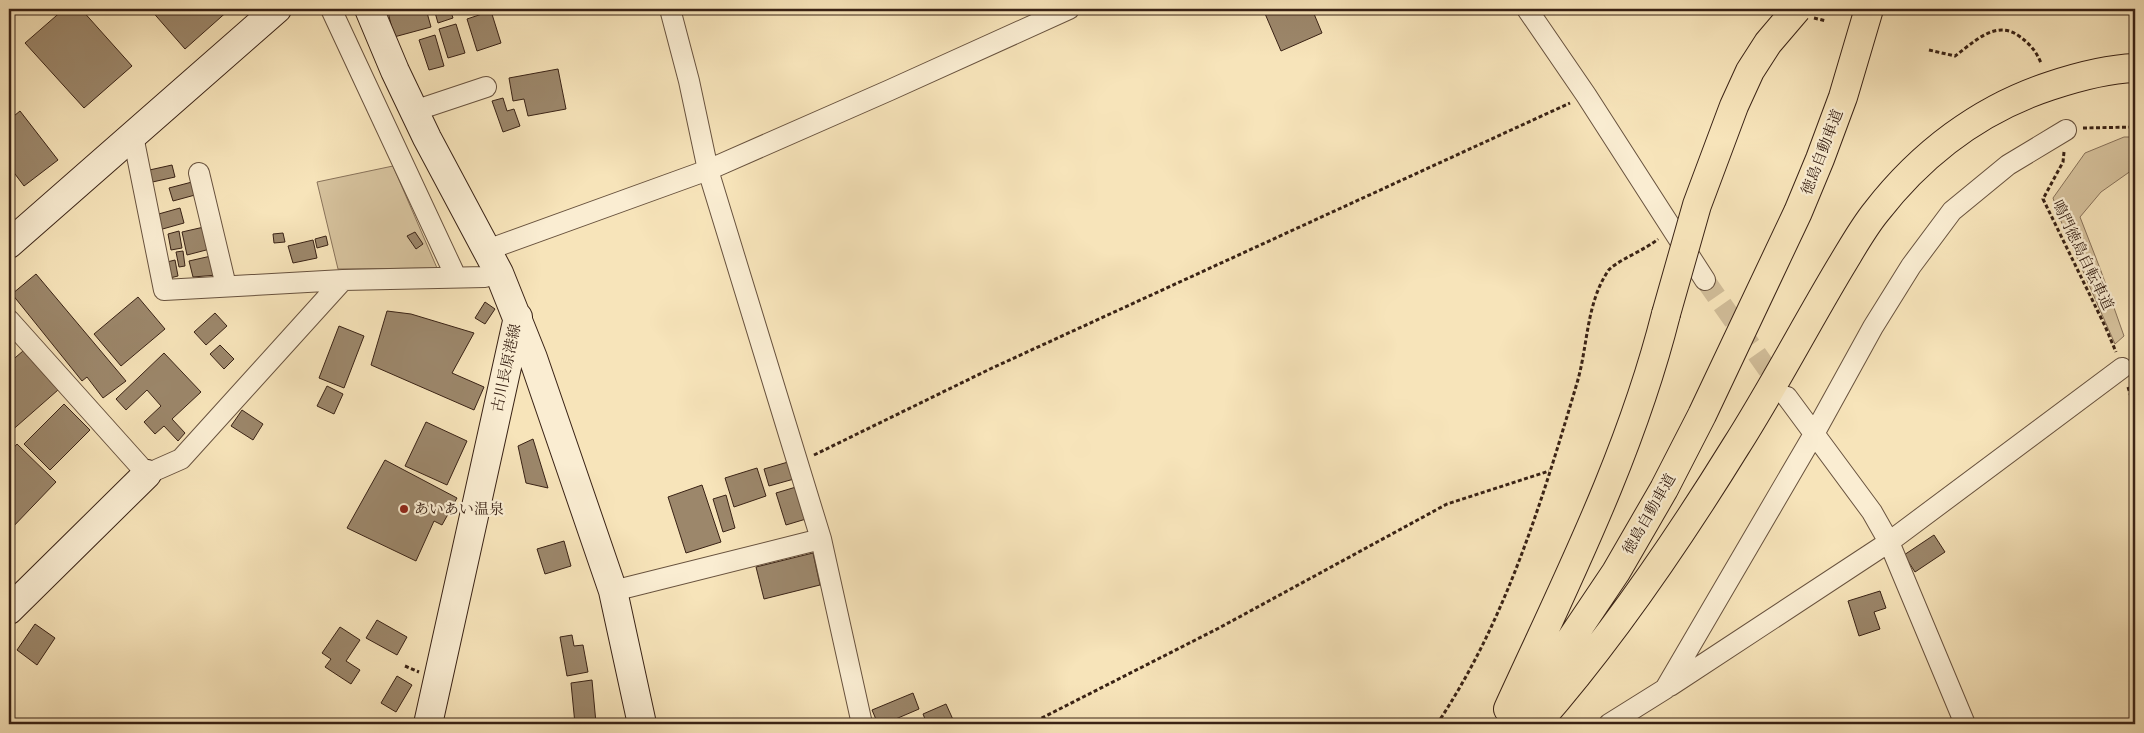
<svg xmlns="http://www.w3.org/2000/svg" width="2144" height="733" font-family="Alegreya,'Noto Serif JP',serif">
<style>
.green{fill:#d7c39e;stroke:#88725a}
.building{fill:#9c876b;stroke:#392215}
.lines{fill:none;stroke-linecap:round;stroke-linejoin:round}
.street-tunnel{stroke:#d1bd99;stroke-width:20;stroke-dasharray:20 10;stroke-linecap:butt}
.street-casing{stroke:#68523e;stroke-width:22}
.secondary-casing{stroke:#392215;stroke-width:30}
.highway-casing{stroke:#392215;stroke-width:30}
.path{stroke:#392215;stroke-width:3;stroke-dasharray:4 2.5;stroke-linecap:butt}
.street{stroke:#faedd2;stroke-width:20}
.secondary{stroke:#faedd2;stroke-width:28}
.highway{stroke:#f7e4ba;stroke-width:28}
.highway-bridge-casing{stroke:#392215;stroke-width:30;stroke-linecap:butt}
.highway-bridge{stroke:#f7e4ba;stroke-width:28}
.poi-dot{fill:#8f2418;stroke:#faedd2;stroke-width:2}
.labels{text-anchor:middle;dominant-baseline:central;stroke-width:4.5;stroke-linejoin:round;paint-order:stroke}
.street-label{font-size:15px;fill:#392215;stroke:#faedd2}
.poi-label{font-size:15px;fill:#392215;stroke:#faedd2;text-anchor:start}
</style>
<rect width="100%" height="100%" fill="#f7e4ba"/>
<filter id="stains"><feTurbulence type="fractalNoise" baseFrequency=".004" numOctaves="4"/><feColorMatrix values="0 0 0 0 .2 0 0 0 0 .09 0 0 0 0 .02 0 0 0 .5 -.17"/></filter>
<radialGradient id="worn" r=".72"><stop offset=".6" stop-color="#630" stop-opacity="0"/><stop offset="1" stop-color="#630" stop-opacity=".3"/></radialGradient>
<path class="green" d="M2124,137H2135V168L2101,192L2080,217L2101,271L2124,336L2115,344L2060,219L2053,198L2085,153Z
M393,166L437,268L338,269L317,182Z"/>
<path class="building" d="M64,9H81L132,66L84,108L25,43Z
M150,9H230L185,49Z
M400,9H426L431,27L394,37L388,12Z
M434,9H450L453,18L438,23Z
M1263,9H1312L1322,33L1281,51Z
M491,11L501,43L477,51L467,19Z
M456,24L465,53L448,58L439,29Z
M435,35L444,66L429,70L419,40Z
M558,69L566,109L528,116L524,99L513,101L509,78Z
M503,98L507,111L514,109L520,126L503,132L492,101Z
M20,111L58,160L24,186L9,166V120Z
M172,165L175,177L148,183L145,171Z
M192,182L195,195L173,201L169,188Z
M180,208L184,223L159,230L155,215Z
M204,227L210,249L187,255L182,232Z
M179,231L182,248L171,250L168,234Z
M415,232L423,244L416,249L407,236Z
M283,233L285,242L274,243L273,234Z
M326,236L328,245L317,248L315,239Z
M313,240L317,258L293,263L288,246Z
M183,251L185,266L179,267L176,252Z
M211,256L217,275L193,277L189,261Z
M175,260L178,276L170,278L167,262Z
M36,274L126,381L103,398L87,377L82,381L12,294Z
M138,297L165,329L121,366L94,334Z
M485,302L495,309L485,324L475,318Z
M387,311L411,314L474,333L452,373L484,387L474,410L371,365Z
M215,313L227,326L206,345L194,332Z
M339,326L364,336L344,388L319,378Z
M220,345L234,359L224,369L210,354Z
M23,351L58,390L9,433V363Z
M164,353L201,392L172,419L185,433L178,441L164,426L155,434L144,422L161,406L147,390L126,410L116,399Z
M327,386L343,394L334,414L317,406Z
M64,404L90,430L50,470L24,444Z
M242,410L263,424L253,440L231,426Z
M426,422L467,441L447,485L405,466Z
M533,439L548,488L526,483L518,446Z
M17,444L56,482L9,531V453Z
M385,460L457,498L442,525L434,521L416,561L347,528Z
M788,462L794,479L769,486L764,469Z
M757,468L766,496L734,507L725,478Z
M702,485L721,542L686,553L668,497Z
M796,487L806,519L786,525L776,493Z
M726,495L735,528L723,532L713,499Z
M1934,535L1945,552L1915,572L1904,555Z
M564,541L571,566L545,574L537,549Z
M813,553L820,585L764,599L756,567Z
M1880,591L1886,608L1874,612L1880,629L1859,636L1848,601Z
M377,620L407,637L397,655L366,638Z
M35,624L55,638L37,665L17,650Z
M340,627L360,640L346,661L360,670L351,684L325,667L331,659L322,653Z
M572,635L574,646L583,645L588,672L567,676L560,637Z
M397,676L412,685L396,712L381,703Z
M592,680L596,723L575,724L571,683Z
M913,693L919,709L884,724H878L872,710Z
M946,704L955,724H927L923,714Z"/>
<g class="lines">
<path class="street-tunnel" d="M1705,280L1782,390"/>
<g class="street-casing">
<path id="street" d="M331,9L456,277
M670,9L689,81L708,170L821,539L862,724
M1527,9L1586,95L1705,280
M414,111L486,87
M133,136L164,290L343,280
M199,173L226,286
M487,250L708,170L890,90L1069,9
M9,320L147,474L181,459L343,280L485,277L499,273
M1787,397L1872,512L1889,542L1965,724
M613,591L821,539
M1670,686L1889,542L2122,368
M1609,724L1665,689L1814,434L1873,327L1911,266L1952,211L2008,165L2066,130"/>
</g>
<g class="secondary-casing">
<path id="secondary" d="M369,9L395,71L427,138L499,273L533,358L613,591L642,724
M9,244L277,9
M9,610L147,474
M428,724L518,317"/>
</g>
<g class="highway-casing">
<path id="highway" d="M1508,709C1567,580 1631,453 1666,314
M1514,724L1616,572L1664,489L1702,415L1798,212L1820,159L1843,97L1869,9
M1536,724C1611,639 1676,543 1736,446C1773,388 1805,326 1841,266C1852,248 1863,228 1876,212C1921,154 1980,109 2050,86C2077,77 2106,69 2135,68"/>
</g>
<path class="path" d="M1814,18L1826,21
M1929,50L1955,56C1974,42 1996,19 2019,36C2030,44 2036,51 2041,63
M2083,128L2135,127
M2064,152L2063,162L2043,199L2105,326L2116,352
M2128,387L2135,410
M814,455L990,369L1570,103
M405,666L419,672
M1030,724L1219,628L1447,504L1549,471
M1437,724C1506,621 1542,501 1577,383C1588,346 1586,304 1608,271C1614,262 1647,249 1658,239"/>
<use href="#street" class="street"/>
<use href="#secondary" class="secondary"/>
<use href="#highway" class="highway"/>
<g class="highway-bridge-casing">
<path id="highway-bridge" d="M1666,314L1697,205L1734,106L1750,71L1768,43L1797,9"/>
</g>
<use href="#highway-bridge" class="highway-bridge"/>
</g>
<circle class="poi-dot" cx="404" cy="509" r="5"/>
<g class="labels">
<g class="street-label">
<text transform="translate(1822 152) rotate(-69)">徳島自動車道</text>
<text transform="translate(2083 255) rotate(64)">鳴門徳島自転車道</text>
<text transform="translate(506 368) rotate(-78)">古川長原港線</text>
<text transform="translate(1649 514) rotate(-60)">徳島自動車道</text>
</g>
<g class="poi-label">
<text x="414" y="509">あいあい温泉</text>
</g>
</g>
<rect width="2144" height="733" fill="none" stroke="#f7e4ba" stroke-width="30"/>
<rect x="10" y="10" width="2124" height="713" fill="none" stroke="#392215" stroke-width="2.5"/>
<rect x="15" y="15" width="2114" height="703" fill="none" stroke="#392215"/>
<rect width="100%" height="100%" filter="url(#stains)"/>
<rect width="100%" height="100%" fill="url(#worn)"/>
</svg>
